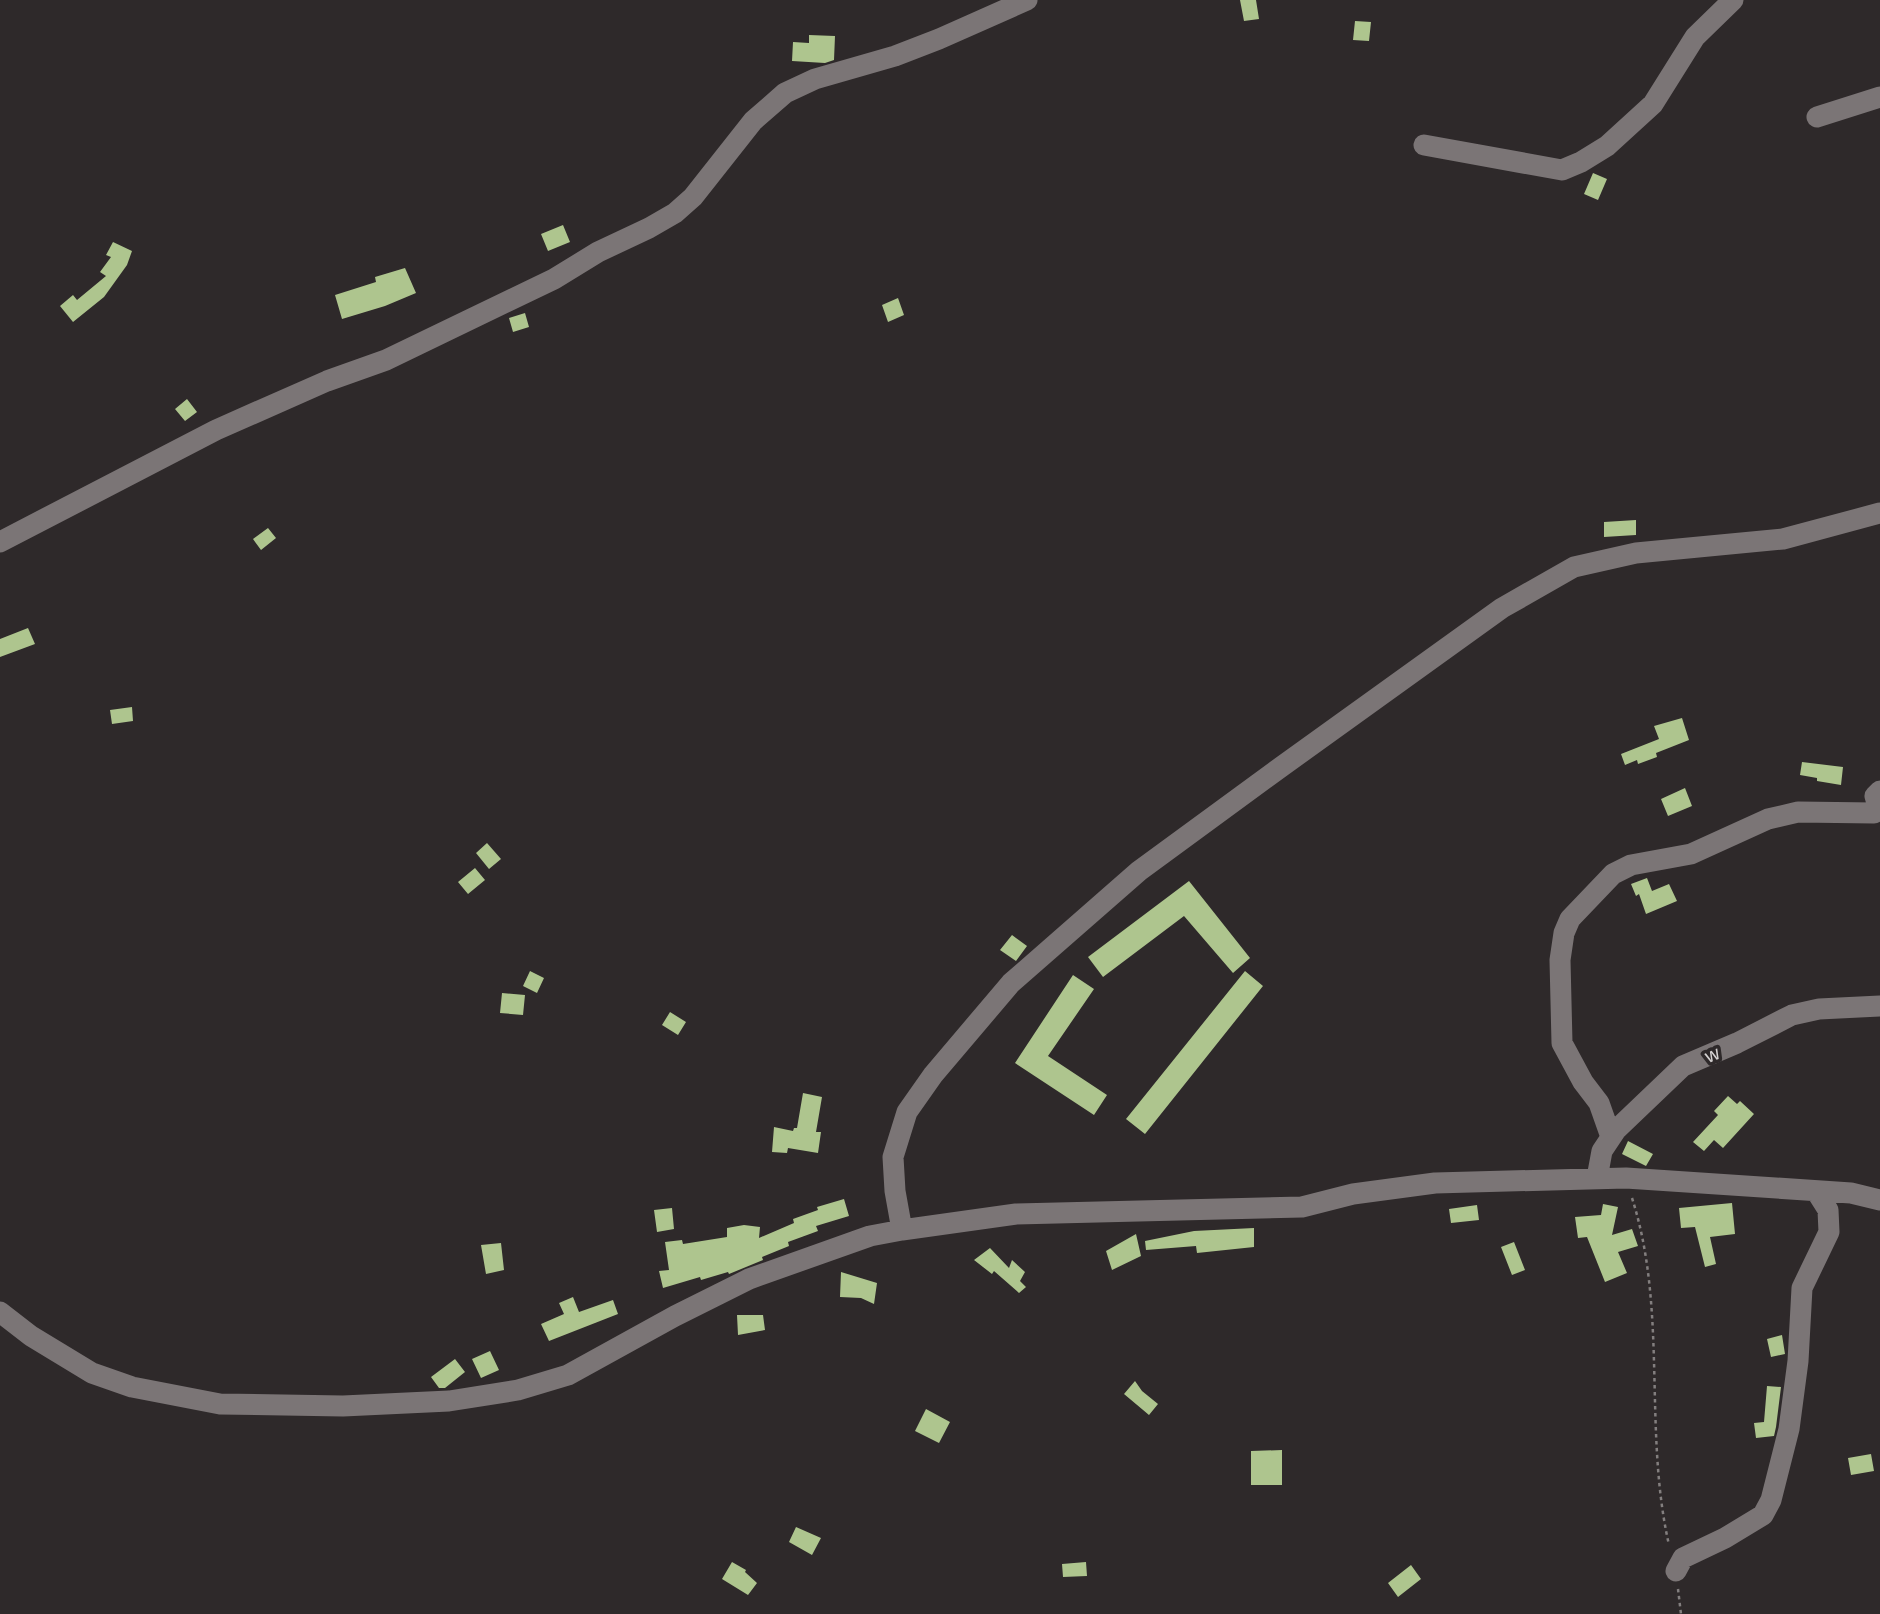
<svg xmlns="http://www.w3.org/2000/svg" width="1880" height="1614" font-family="'Source Sans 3',sans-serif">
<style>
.building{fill:#aec58e}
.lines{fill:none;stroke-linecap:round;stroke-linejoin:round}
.path{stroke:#837f7f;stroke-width:2.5;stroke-dasharray:3.5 3.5;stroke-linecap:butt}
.minor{stroke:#7b7576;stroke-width:21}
.labels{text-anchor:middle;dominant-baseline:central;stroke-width:7;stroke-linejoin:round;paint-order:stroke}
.street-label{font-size:21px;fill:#d6d3d3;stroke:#2e292a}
</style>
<rect width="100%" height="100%" fill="#2e292a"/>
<path class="building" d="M1240,0H1256L1259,19L1244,21Z
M1355,21L1371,22L1369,41L1353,40Z
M809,35L835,36L834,60L825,63L792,61L793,42L809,43Z
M1593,173L1607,179L1598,200L1584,194Z
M563,225L570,242L548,251L541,234Z
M113,242L132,251L127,265L104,297L73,322L60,306L73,295L77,300L106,276L100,272L111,257L106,255Z
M405,268L416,293L385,306L342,319L335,295L376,282L375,277Z
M898,298L904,315L888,322L882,305Z
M525,313L529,327L513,332L509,318Z
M187,399L197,412L185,421L175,409Z
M1636,520V535L1604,537V522Z
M268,528L276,538L261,550L253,539Z
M28,628L35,644L0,657V639Z
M132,707L133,721L112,724L110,710Z
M1682,718L1689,740L1656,753L1657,757L1638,764L1637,760L1625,765L1621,754L1659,739L1654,726Z
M1802,762L1843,767L1841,785L1817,781V778L1800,775Z
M1685,788L1692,806L1668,816L1661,799Z
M487,843L501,859L489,869L476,853Z
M475,868L485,880L468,894L458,882Z
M1647,878L1652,891L1669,884L1677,901L1646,914L1639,894L1636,896L1631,884Z
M1189,881L1250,958L1233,973L1184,916L1103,977L1088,957Z
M1012,935L1027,946L1016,961L1000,950Z
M530,971L544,978L537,993L523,986Z
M1245,971L1263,986L1145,1134L1126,1119Z
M1073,975L1094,989L1048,1056L1107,1095L1094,1115L1015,1063Z
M502,993L525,995L523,1015L500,1013Z
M670,1012L686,1022L678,1035L662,1025Z
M803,1093L822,1097L816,1132H821L818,1153L788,1148L787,1153L772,1152L774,1127L793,1131L794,1128H797Z
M1728,1096L1737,1104L1740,1101L1754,1114L1723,1148L1714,1140L1704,1151L1693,1142L1718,1115L1714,1111Z
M1628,1141L1653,1154L1646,1166L1622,1154Z
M844,1199L849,1216L816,1226L818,1231L788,1242L789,1246L762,1257L763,1260L729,1274L728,1272L701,1280L700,1277L663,1288L659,1271L669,1270L665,1242L682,1240L683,1244L727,1237V1228L744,1225L760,1227L759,1238L794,1223L793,1219L818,1210L817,1207Z
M1732,1203L1735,1234L1710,1237L1716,1264L1705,1267L1695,1227L1681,1228L1679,1208Z
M1603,1204L1618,1207L1612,1235L1632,1229L1638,1246L1618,1252L1627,1273L1605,1282L1587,1237L1578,1238L1575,1217L1601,1215Z
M1477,1205L1479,1220L1451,1223L1449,1209Z
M672,1208L674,1229L657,1232L654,1210Z
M1254,1228V1247L1197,1253L1196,1246L1146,1250L1145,1241L1194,1231Z
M1136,1234L1141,1256L1112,1270L1106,1251Z
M1514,1242L1525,1270L1512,1275L1501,1247Z
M501,1243L504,1270L486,1274L481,1245Z
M990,1248L1009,1268L1012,1260L1025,1272L1020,1281L1026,1287L1019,1293L994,1271L992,1274L974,1260Z
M841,1272L877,1283L874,1304L861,1298L840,1297Z
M573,1297L579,1312L613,1300L618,1314L549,1341L541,1324L564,1314L559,1303Z
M737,1315H763L765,1330L738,1335Z
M1782,1335L1785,1354L1771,1357L1767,1339Z
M490,1351L499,1370L481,1378L472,1359Z
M455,1359L465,1372L445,1388H439L431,1377Z
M1135,1381L1142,1391L1158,1404L1149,1415L1124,1394Z
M1767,1386L1781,1387L1776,1427L1774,1436L1756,1438L1754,1423L1764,1422Z
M926,1409L950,1422L939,1443L915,1431Z
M1282,1450V1485H1251V1451Z
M1871,1454L1874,1471L1851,1475L1848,1458Z
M796,1527L821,1538L812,1555L789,1542Z
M732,1562L746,1570L745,1572L757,1583L748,1595L722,1579Z
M1086,1562L1087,1576L1063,1577L1062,1564Z
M1411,1565L1421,1579L1398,1597L1388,1583Z"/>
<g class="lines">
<path class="path" d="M1632,1198C1668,1310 1643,1431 1669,1545
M1678,1589L1681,1614"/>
<path class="minor" d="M1817,117L1880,97
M1424,145L1562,170L1581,162L1607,146L1653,104L1695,37L1733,0
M0,542L216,430L327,381L386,360L554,279L598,252L649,228L675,213L693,197L753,121L785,93L815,79L895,56L939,39L1027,0
M1611,1137L1599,1103L1583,1082L1562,1043L1560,960L1564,933L1570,919L1613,874L1631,865L1691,854L1768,819L1798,812L1874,813L1878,807L1875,796L1880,791
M1597,1178L1602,1151L1616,1130L1683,1066L1737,1043L1792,1015L1819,1009L1880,1006
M902,1230L895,1191L893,1157L907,1112L933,1075L1011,983L1139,871L1281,767L1502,608L1574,567L1636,553L1783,539L1880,513
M0,1312L31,1336L92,1373L132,1387L220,1404L343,1406L449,1401L518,1390L568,1375L675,1316L749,1279L870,1236L902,1230L1016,1214L1302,1207L1353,1194L1435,1183L1626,1178L1851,1193L1880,1200
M1676,1571L1683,1558L1725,1538L1763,1515L1771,1500L1789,1429L1798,1361L1802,1288L1829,1232L1828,1210L1816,1191"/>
</g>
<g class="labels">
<g class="street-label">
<text transform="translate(1712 1054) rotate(-23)">w</text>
</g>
</g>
</svg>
